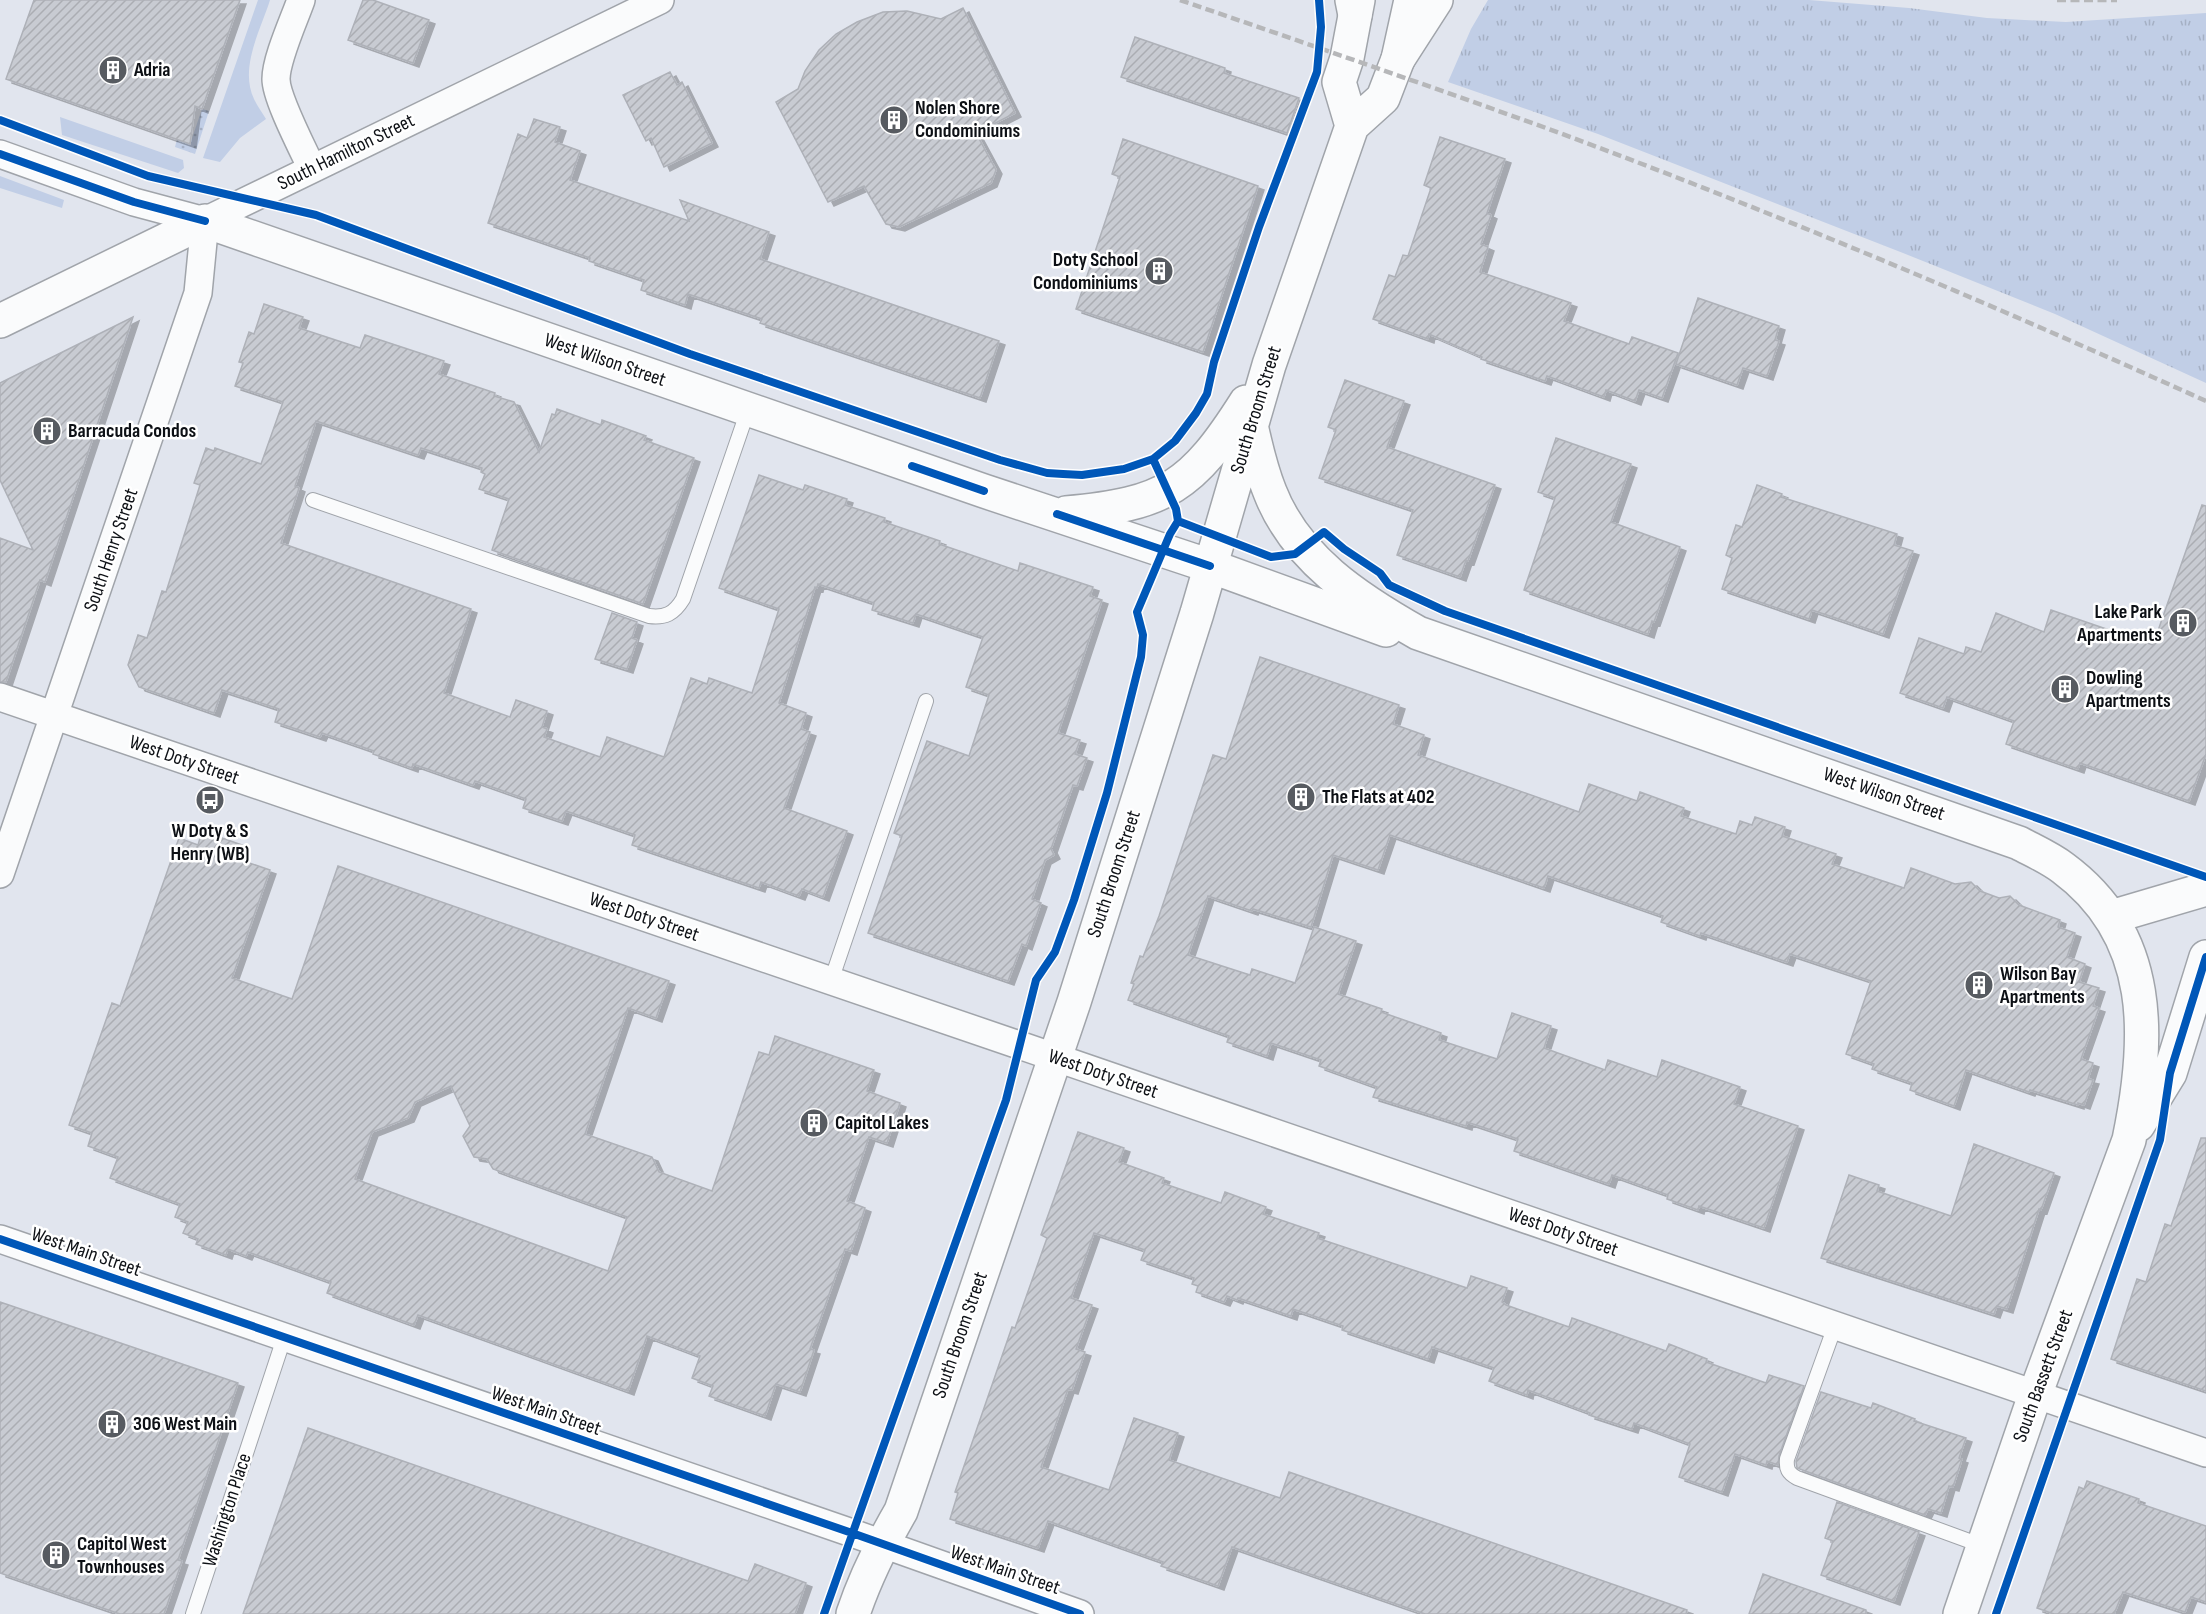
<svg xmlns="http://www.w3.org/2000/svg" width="2206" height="1614" font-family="'Sofia Sans Condensed',sans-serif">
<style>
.grass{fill:#c1cee6}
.park{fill:url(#park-tufts)}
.garden{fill:url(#garden-dots)}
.building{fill:url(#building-hatch);stroke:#aeb1b8;stroke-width:1.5;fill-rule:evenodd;filter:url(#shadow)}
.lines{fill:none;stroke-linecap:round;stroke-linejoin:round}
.lane-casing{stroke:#a0a4aa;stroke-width:16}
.street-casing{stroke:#a0a4aa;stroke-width:30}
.secondary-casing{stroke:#a0a4aa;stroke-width:36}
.primary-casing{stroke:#a0a4aa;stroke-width:36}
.lane{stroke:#fafbfc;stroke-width:14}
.street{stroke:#fafbfc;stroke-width:27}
.secondary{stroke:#fafbfc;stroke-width:33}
.primary{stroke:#fafbfc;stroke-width:33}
.rail{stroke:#b6b7b9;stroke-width:4.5;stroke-dasharray:9 4.5;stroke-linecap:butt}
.cycleway-casing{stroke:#fff;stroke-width:11}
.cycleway{stroke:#0057b8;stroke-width:8}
.labels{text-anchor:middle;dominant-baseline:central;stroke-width:5;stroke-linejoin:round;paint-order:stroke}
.poi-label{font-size:20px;font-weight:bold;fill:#0d1015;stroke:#fff;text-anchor:start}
.street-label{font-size:20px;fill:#0d1015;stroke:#fff}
</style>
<defs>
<pattern id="park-tufts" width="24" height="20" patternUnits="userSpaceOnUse" patternTransform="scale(1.5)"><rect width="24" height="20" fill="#c1cee6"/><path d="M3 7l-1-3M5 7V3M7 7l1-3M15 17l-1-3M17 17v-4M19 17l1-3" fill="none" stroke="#a5b0c4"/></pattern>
<pattern id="garden-dots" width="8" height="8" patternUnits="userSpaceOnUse" patternTransform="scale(1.5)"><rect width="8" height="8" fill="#c1cee6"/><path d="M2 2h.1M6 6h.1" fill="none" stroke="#a5b0c4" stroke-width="1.8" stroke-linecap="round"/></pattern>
<pattern id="building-hatch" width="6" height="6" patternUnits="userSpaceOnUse" patternTransform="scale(1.5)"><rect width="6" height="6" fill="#c8cbd2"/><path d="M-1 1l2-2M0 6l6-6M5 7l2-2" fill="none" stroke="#abadb3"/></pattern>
<filter id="shadow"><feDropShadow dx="6" dy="4" stdDeviation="0" flood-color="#0004"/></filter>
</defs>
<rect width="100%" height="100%" fill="#e1e5ee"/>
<path class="grass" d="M258,0H270C261,29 239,68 254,99C257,106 262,112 266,119L240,138L220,162L203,158Z
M60,117L183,160L184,168L178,173L62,135Z
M0,176L64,200L62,208L0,188Z"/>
<path class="park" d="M1488,0H1809L1909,8L1987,18L2066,22L2206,13V383L2055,314L1903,253L1598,134L1448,82L1471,29Z"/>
<path class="garden" d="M202,109L209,111L195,154L175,147L177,139L190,144Z"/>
<path class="building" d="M34,0H240L202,109L195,106L190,144L6,79Z
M363,0H373L429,20L413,63L348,40Z
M963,8L1015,113L976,133L996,170L991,183L899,227L886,224L864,186L828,202L776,102L798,89L805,71L819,50L836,34L857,22L883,12L907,11L941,19Z
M1135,37L1225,68L1224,73L1299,98L1287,133L1121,77Z
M670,72L677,85L682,82L712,143L664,167L651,138L646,141L623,95Z
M534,119L560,127L555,142L580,151L570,180L689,221L680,200L769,232L760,259L999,341L980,398L760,323L762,319L688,294L685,305L641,290L644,280L589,261L590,258L488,223L518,134L527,138Z
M1440,137L1505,159L1487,213L1491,215L1481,244L1488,247L1480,272L1571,303L1564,321L1629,344L1632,337L1678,353L1662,398L1639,390L1635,401L1606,390L1604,397L1547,376L1545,381L1481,359L1482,357L1429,334L1428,339L1373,319L1389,275L1395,277L1403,255L1408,256L1431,188L1424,185Z
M1123,139L1258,186L1203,352L1076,309L1120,177L1112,174Z
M1698,298L1779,326L1775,340L1779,341L1767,376L1743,368L1737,385L1676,364Z
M264,304L303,317L299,328L360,348L365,335L444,361L439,374L495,393L494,396L514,402L539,452L552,414L555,415L557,409L601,425L602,420L646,436L644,440L694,458L643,604L492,550L509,499L479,489L485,474L481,472L482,468L421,448L418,455L316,421L295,486L299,488L281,543L471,609L444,693L510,717L516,700L547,711L542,727L547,729L544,737L600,757L607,737L664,757L691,678L707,684L709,678L752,693L779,609L719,588L759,475L803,490L805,485L847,499L845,505L885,518L884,522L940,541L939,544L1018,571L1020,563L1093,587L1090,596L1102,600L1058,733L1080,740L1075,754L1087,758L1077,786L1073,785L1051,849L1054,855L1045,860L1032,899L1041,903L1026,946L1022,944L1008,981L868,933L902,836L894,833L927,741L969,756L989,695L966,687L983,637L916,614L913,623L872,610L874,603L818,584L817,588L815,587L779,703L806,713L801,729L810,732L784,808L847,831L823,897L802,889L799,896L761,882L759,888L632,845L635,835L566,811L562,821L523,808L526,799L475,781L473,785L413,764L412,768L373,754L374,751L322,733L320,737L275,722L279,709L222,690L214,713L139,687L128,665L138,635L147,638L162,591L166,592L200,485L194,483L206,448L214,451L215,448L261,464L283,402L235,386L243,363L239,362L249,332L254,334Z
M133,317L45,582L40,580L6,682H0V538L33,550L0,480V383Z
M1345,380L1404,401L1387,447L1495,485L1468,561L1466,560L1460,577L1397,555L1413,510L1319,478L1336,430L1328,427Z
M1556,438L1631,464L1611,522L1680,547L1654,622L1652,621L1648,634L1524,590L1555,498L1538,492Z
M1757,485L1782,494L1781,497L1897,534L1894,545L1913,551L1883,634L1812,610L1809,619L1722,589L1732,558L1726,555L1736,525L1742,527Z
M2202,505L2206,506V754L2189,801L2080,763L2078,769L2006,744L2014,721L1947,697L1943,708L1900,693L1919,638L1964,654L1966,647L1981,652L1996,613L2044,632L2051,610L2153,645Z
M612,613L637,622L632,638L637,640L627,669L595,659Z
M1260,657L1399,705L1393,724L1424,735L1418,755L1579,812L1589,784L1637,801L1640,792L1684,808L1681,816L1736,834L1740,821L1752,825L1755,817L1785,827L1782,836L1836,854L1832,864L1904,888L1911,868L1955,884L1971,882L1980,891L1999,898L2010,896L2019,905L2060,920L2058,927L2075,933L2067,957L2085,964L2079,982L2099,988L2093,1006L2099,1008L2081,1059L2093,1063L2088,1079L2093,1080L2084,1105L2078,1103V1105L2030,1090L2029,1092L1966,1070L1954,1106L1910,1090L1912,1083L1872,1069L1874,1064L1846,1054L1871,981L1790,954L1787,962L1701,933L1700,936L1661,922L1663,916L1548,876L1544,888L1390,835L1378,870L1333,855L1311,927L1253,909L1252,911L1208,896L1188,955L1250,975L1252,969L1295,983L1314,927L1356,941L1338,994L1382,1009L1381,1012L1441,1033L1439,1040L1497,1059L1512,1013L1551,1026L1544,1048L1605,1070L1608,1060L1657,1077L1662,1060L1740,1087L1734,1104L1798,1126L1764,1228L1699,1206L1698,1210L1667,1199L1668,1195L1612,1175L1609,1184L1514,1151L1518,1139L1467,1122L1466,1126L1373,1097L1377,1087L1319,1066L1321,1060L1271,1043L1267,1056L1227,1042L1229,1036L1128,1000L1134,984L1131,983L1140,956L1143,957L1159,916L1213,755L1226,759Z
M202,831L242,845L238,859L270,870L232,978L292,999L338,866L669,981L656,1018L628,1008L585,1134L652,1157L659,1172L712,1191L759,1052L769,1055L775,1036L874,1070L867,1091L900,1103L887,1143L869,1137L847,1201L865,1208L851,1251L845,1249L810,1349L814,1350L800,1392L776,1384L765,1416L709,1396L713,1386L692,1378L700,1356L647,1336L628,1391L418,1315L414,1325L327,1293L331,1282L248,1252L246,1256L228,1249L226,1255L196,1244L198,1239L183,1233L188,1222L175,1217L180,1204L110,1178L118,1157L88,1146L92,1133L69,1125L112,1003L120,1006L179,838L198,845ZM451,1086L470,1126L463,1136L474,1157L487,1159L493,1169L627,1217L608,1271L355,1179L372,1132L408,1118L415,1102Z
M1078,1132L1124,1148L1119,1162L1164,1178L1162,1183L1221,1203L1225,1192L1266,1207L1263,1214L1319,1233L1317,1238L1467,1288L1471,1276L1507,1288L1502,1302L1506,1305L1569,1327L1572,1318L1666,1351L1669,1344L1707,1359L1706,1362L1766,1383L1769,1375L1804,1386L1779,1456L1778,1465L1767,1461L1766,1465L1735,1454L1722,1492L1679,1477L1690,1444L1634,1423L1632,1429L1589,1415L1590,1413L1528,1390L1527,1395L1489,1381L1494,1368L1432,1347L1428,1359L1342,1330L1343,1326L1293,1309L1291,1316L1238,1298L1237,1300L1227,1296L1224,1302L1196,1292L1198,1286L1192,1284L1194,1278L1141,1260L1145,1250L1094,1233L1071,1298L1092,1305L1076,1349L1085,1352L1072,1390L1068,1389L1041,1467L1109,1490L1134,1418L1178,1433L1169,1460L1280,1498L1289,1472L1687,1610L1686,1614H1425L1232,1547L1218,1586L1161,1566L1163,1562L1048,1521L1038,1548L950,1519L958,1493L955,1492L1012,1327L1015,1328L1047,1238L1041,1235Z
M2201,1138H2206V1391L2111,1359L2137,1279L2146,1282L2165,1224L2171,1226Z
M1974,1144L2054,1173L2041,1210L2039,1209L2007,1309L1997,1306L1994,1314L1821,1258L1849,1175L1879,1185L1877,1191L1951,1216Z
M0,1302L238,1383L178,1560L182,1561L164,1614H120L0,1573Z
M1821,1392L1871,1408L1873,1403L1915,1419L1914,1421L1966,1438L1959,1458L1962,1459L1953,1487L1949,1486L1941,1513L1928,1509L1925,1515L1797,1468L1796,1461Z
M308,1428L748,1581L755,1564L806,1583L795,1614H243Z
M2087,1481L2139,1499L2138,1503L2206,1526V1602L2191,1597L2185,1612L2123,1592L2114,1614H2054L2037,1608L2079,1487L2084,1489Z
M1837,1502L1919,1532L1894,1601L1821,1575L1833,1541L1825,1538Z
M1763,1574L1866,1610V1614H1749Z"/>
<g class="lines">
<g class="lane-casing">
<path id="lane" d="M313,500L649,616C665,618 674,614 683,599L748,410
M831,981L926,701
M1835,1326L1787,1459C1786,1469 1788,1473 1797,1478L1983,1546
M193,1614L284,1338"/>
</g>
<g class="street-casing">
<path id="street" d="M301,0C294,20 276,59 276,79C276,98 303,149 312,169
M0,154L134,202L205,221
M205,221L660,0
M0,697L1019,1045L2206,1453
M0,874L198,293L205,221
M0,1239L852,1533L1080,1614"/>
</g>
<g class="secondary-casing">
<path id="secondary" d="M1352,126L1339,82L1347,58L1358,0
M0,321L205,221L984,491L1210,566L1386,630
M1251,425C1256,448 1261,470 1270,492C1296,559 1358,599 1418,633L2019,843C2034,851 2050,858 2063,868C2155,936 2150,1039 2129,1140L2035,1395L1960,1614
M1066,513C1166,504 1192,487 1246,402
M2111,917L2206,889
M2138,1125L2170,1073L2206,957
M853,1614C865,1578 882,1544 901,1511L1074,1002L1197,613L1269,365L1352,126L1383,98L1398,59L1411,0"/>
</g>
<g class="primary-casing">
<path id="primary" d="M1352,0L1355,15
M1398,59L1436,0"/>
</g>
<use href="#lane" class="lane"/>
<use href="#street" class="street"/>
<use href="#secondary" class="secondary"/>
<use href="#primary" class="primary"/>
<path class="rail" d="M1180,0C1302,42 1424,84 1546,128C1769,210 1989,303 2206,401
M2057,0H2117"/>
<g class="cycleway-casing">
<path id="cycleway" d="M0,120L148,176L316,215L690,354L1000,460L1047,473L1063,474L1082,475L1124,469L1153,459L1175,441L1196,413L1207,394L1214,362L1259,227L1317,72L1321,27L1319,0
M0,154L134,202L205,221
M912,466L984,491
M1057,514L1210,566
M1178,521L1271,557L1295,554L1324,532L1344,549L1380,573L1389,585L1445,611L2206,877
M0,1239L852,1533L1080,1614
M824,1614L1006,1100L1036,980L1055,952L1074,900L1107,793L1141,657L1143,635L1137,612L1170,534L1178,521L1176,509L1153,459
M1996,1614L2160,1140L2170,1073L2206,957"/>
</g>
<use href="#cycleway" class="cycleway"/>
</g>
<defs>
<g id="building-disc" transform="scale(1.5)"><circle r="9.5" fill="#575b61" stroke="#fff"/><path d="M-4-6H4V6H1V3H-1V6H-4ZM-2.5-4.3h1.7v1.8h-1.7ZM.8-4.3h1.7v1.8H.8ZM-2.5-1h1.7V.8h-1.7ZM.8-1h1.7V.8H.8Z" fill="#fff"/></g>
<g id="bus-disc" transform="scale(1.5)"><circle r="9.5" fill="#575b61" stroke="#fff"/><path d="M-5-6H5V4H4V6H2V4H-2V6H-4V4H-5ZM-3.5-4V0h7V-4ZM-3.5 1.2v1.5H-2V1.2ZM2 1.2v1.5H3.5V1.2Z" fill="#fff"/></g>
</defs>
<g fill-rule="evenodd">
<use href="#building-disc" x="113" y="70"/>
<use href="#building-disc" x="894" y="120"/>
<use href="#building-disc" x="1159" y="271"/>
<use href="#building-disc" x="47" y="431"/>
<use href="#building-disc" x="2183" y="623"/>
<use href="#building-disc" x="2065" y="689"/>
<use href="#building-disc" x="1301" y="797"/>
<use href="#bus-disc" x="210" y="800"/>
<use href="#building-disc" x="1979" y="985"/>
<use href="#building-disc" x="814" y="1123"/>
<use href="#building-disc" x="112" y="1424"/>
<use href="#building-disc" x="56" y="1555"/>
</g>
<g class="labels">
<g class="poi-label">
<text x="134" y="70">Adria</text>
<text x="915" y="108">Nolen Shore<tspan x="915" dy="23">Condominiums</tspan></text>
<text x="1138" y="260" text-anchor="end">Doty School<tspan x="1138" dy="23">Condominiums</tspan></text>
<text x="68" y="431">Barracuda Condos</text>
<text x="2162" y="612" text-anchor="end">Lake Park<tspan x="2162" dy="23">Apartments</tspan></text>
<text x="2086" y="678">Dowling<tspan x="2086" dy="23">Apartments</tspan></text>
<text x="1322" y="797">The Flats at 402</text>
<text x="210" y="831" text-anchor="middle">W Doty &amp; S<tspan x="210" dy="23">Henry (WB)</tspan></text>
<text x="2000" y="974">Wilson Bay<tspan x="2000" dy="23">Apartments</tspan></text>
<text x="835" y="1123">Capitol Lakes</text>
<text x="133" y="1424">306 West Main</text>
<text x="77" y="1544">Capitol West<tspan x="77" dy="23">Townhouses</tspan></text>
</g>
<g class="street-label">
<text transform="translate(346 152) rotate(-26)">South Hamilton Street</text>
<text transform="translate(605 360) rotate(19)">West Wilson Street</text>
<text transform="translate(1256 410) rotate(-73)">South Broom Street</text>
<text transform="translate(111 550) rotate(-71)">South Henry Street</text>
<text transform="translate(184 760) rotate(19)">West Doty Street</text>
<text transform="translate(1884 794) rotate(19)">West Wilson Street</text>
<text transform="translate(1114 874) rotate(-72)">South Broom Street</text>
<text transform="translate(644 917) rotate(19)">West Doty Street</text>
<text transform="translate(1103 1074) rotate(19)">West Doty Street</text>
<text transform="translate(1563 1232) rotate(19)">West Doty Street</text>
<text transform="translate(86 1252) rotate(19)">West Main Street</text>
<text transform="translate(960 1335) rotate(-71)">South Broom Street</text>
<text transform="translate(2043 1376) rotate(-70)">South Bassett Street</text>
<text transform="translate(546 1411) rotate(19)">West Main Street</text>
<text transform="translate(227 1510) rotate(-72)">Washington Place</text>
<text transform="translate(1005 1570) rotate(19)">West Main Street</text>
</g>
</g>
</svg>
